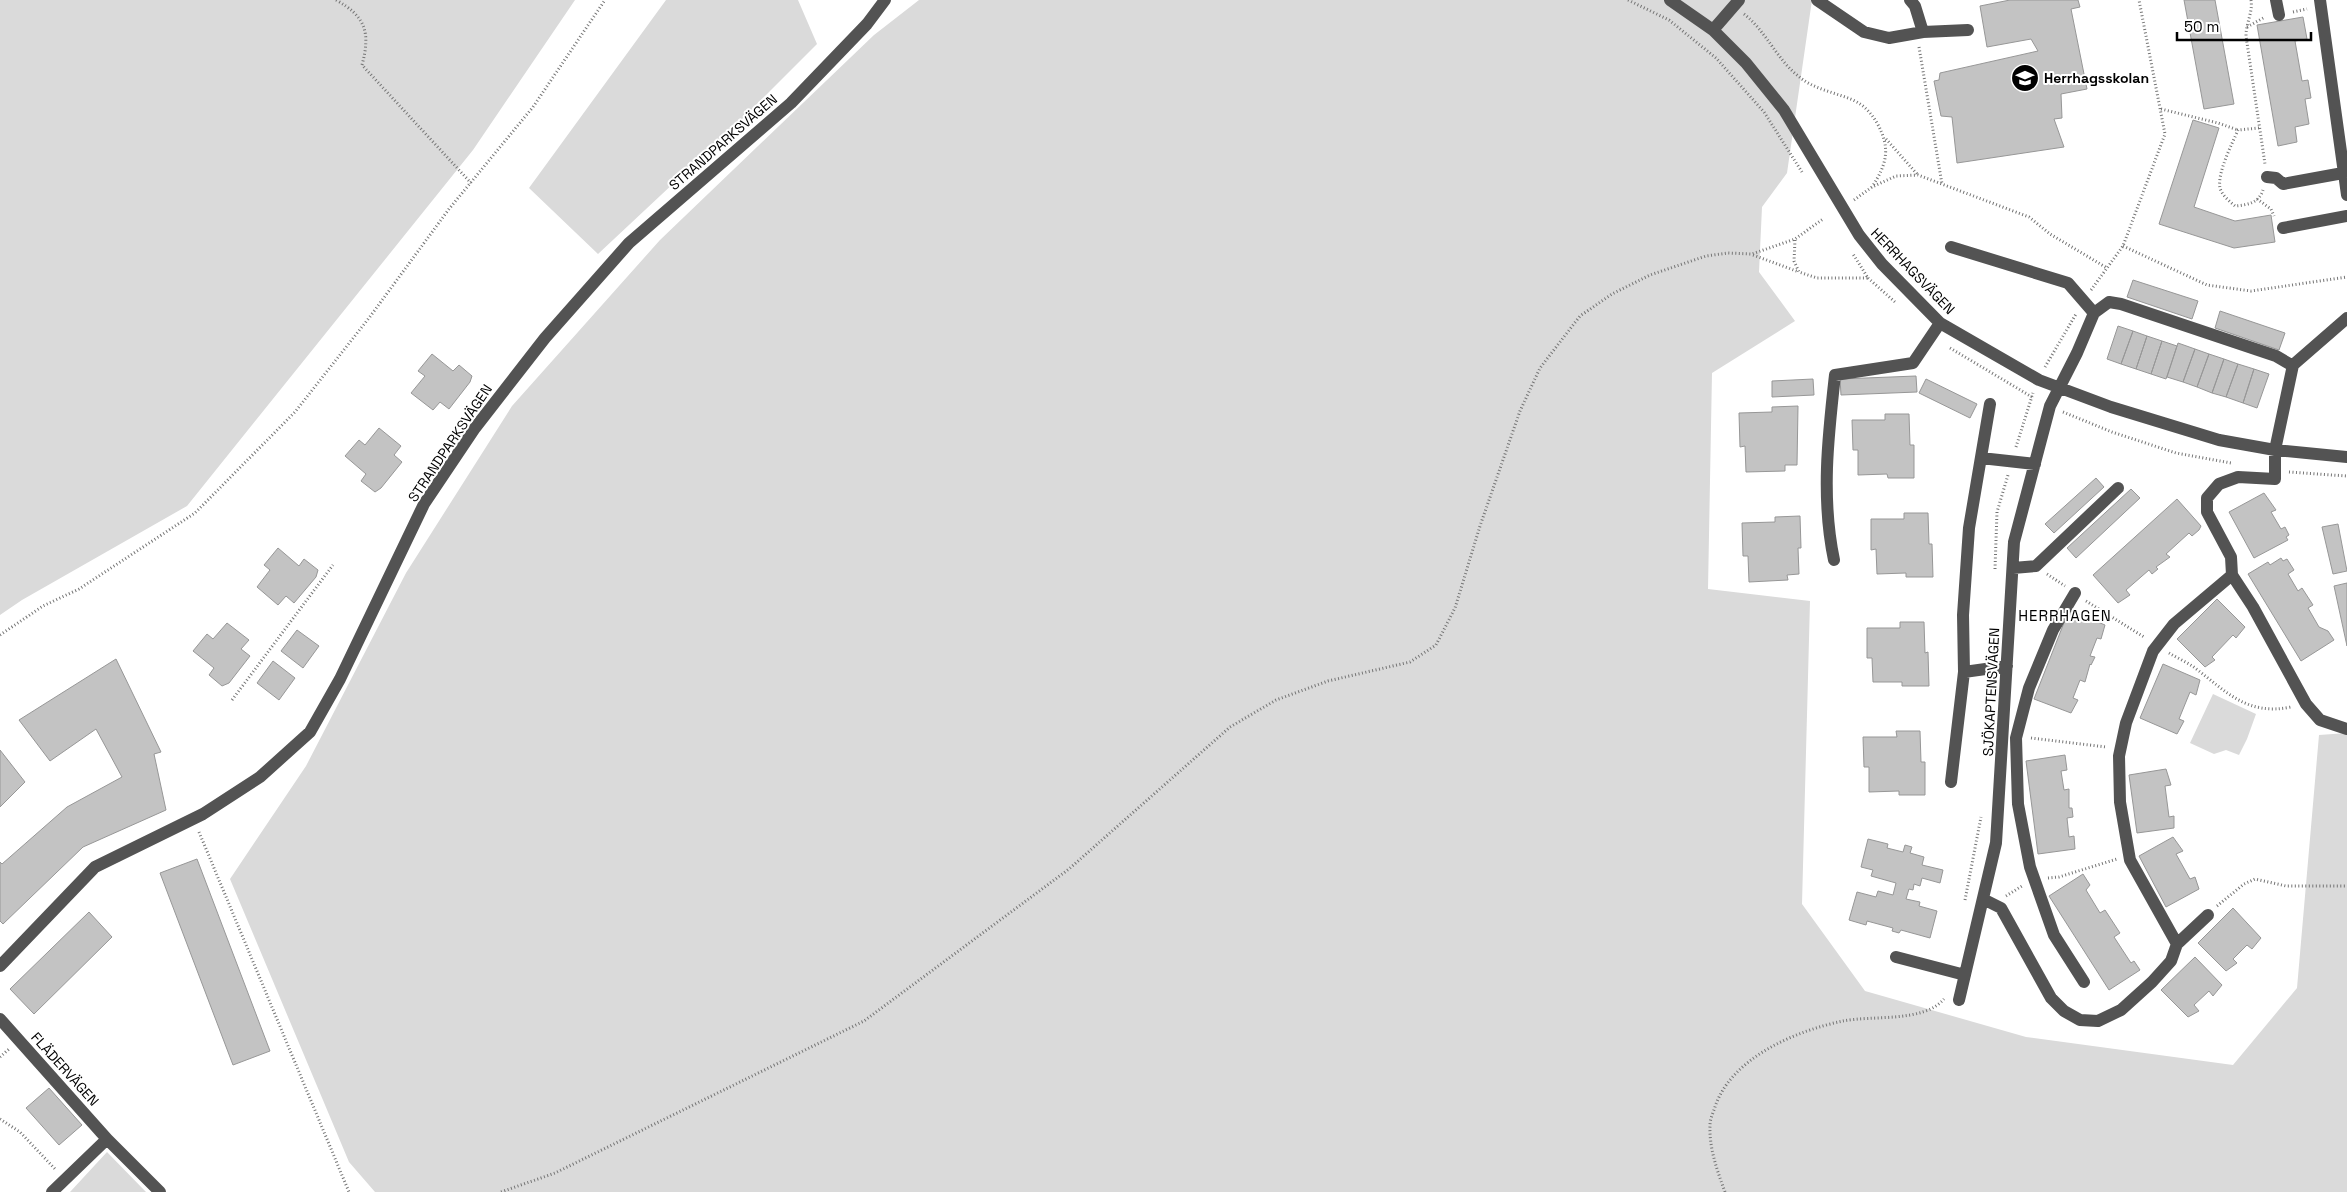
<svg xmlns="http://www.w3.org/2000/svg" width="2347" height="1192" font-family="'Space Grotesk',sans-serif">
<style>
.green{fill:#dadada}
.building{fill:#c3c3c3;stroke:#979797}
.lines{fill:none;stroke-linecap:round;stroke-linejoin:round}
.path{stroke:#757575;stroke-width:3;stroke-dasharray:1 2.5;stroke-linecap:butt}
.minor{stroke:#535353;stroke-width:12}
.labels{text-anchor:middle;dominant-baseline:central;stroke-width:4;stroke-linejoin:round;paint-order:stroke}
.poi-label{font-size:14px;font-weight:bold;fill:#000;stroke:#fff;text-anchor:start}
.street-label{font-size:14px;fill:#000;stroke:#fff}
.neighbourhood-label{font-size:15px;letter-spacing:1px;fill:#000;stroke:#fff}
</style>
<rect width="100%" height="100%" fill="#fff"/>
<path class="green" d="M0,0H575L473,150L187,506L22,600L0,615Z
M666,0H798L817,44L739,122L598,254L529,188Z
M919,0H1812L1787,173L1762,207L1759,272L1795,321L1712,373L1708,589L1810,601L1802,904L1865,991L2026,1037L2233,1065L2297,988L2319,735L2347,733V1192H375L349,1162L230,879L306,766L406,573L512,406L660,240L874,35Z
M2213,694L2256,714L2247,739L2239,755L2226,750L2214,754L2190,743Z
M107,1152L146,1192H70Z"/>
<path class="building" d="M2010,0H2078L2080,7L2071,9L2087,89L2061,94L2062,118L2054,119L2064,147L1957,163L1952,117L1941,116L1934,81L1939,80L1940,73L2038,51L2031,39L1987,47L1980,6Z
M2184,0H2215L2234,104L2204,109Z
M2303,17L2307,39L2295,41L2302,81L2308,80L2311,98L2305,99L2309,124L2295,127L2297,142L2278,146L2257,25Z
M2193,120L2219,128L2194,207L2235,221L2271,215L2275,242L2234,248L2159,224Z
M2133,280L2198,301L2192,319L2127,297Z
M2220,311L2285,333L2279,350L2215,328Z
M2118,326L2133,331L2121,364L2107,359Z
M2133,331L2147,336L2136,369L2121,364Z
M2147,336L2162,341L2151,374L2136,369Z
M2162,341L2177,346L2166,379L2151,374Z
M2178,343L2195,349L2183,382L2167,377Z
M2195,349L2209,354L2197,387L2183,382Z
M432,354L453,371L459,365L472,376L470,382L449,409L440,402L433,410L411,393L425,376L418,371Z
M2209,354L2224,359L2212,393L2197,387Z
M2224,359L2238,364L2226,397L2212,393Z
M2238,364L2254,369L2243,403L2226,397Z
M2254,369L2269,374L2257,408L2243,403Z
M1916,376L1917,392L1841,395L1840,379Z
M1813,379L1814,395L1772,397V381Z
M1926,379L1977,404L1970,418L1919,393Z
M1798,406L1797,465H1785V471L1746,472L1745,446L1740,447L1739,413L1772,412V407Z
M1885,414H1909L1910,445H1914V478H1888L1887,474L1858,475V450H1853L1852,420H1885Z
M379,428L401,446L394,455L402,462L381,488L375,492L361,481L366,474L345,456L359,440L365,445Z
M2096,478L2104,487L2054,533L2045,524Z
M2131,489L2140,498L2076,558L2067,548Z
M2264,493L2276,510L2271,512L2281,529L2285,527L2289,535L2286,537L2288,540L2254,558L2229,512Z
M2177,499L2201,526L2199,530L2192,536L2189,533L2166,554L2170,557L2156,567L2158,569L2152,574L2149,570L2126,590L2130,595L2118,603L2093,575Z
M1904,513H1928L1929,544H1932L1933,577H1906V573L1877,574L1876,549L1871,550V519H1904Z
M1800,516L1801,548H1798L1799,574L1787,575L1788,580L1749,582L1748,556H1743L1742,523L1775,522V517Z
M2338,524L2347,571L2333,574L2322,527Z
M278,548L299,566L304,559L318,570L316,577L294,603L286,596L278,605L257,587L270,570L264,565Z
M2281,558L2283,561L2287,559L2294,570L2288,574L2298,591L2302,588L2313,605L2308,608L2319,627L2328,631L2334,640L2301,661L2248,574L2268,562L2270,565Z
M2347,583V646L2334,586Z
M2217,599L2245,627L2236,638L2233,635L2212,657L2215,660L2205,667L2177,639Z
M2069,610L2105,625L2101,639L2097,638L2090,656L2095,657L2091,665L2090,664L2085,682L2080,680L2073,698L2078,700L2071,713L2034,699Z
M1900,622H1924L1925,653L1928,652L1929,686H1902V682H1873L1872,658H1867V628H1900Z
M227,623L249,640L241,649L250,656L229,683L222,686L209,675L214,668L193,651L207,634L213,639Z
M297,630L319,646L303,668L281,651Z
M116,659L161,752L154,754L166,810L83,847L3,924L0,921V862L2,864L67,807L122,777L96,729L50,761L19,720Z
M273,661L295,678L279,700L257,683Z
M2163,664L2200,680L2196,695L2190,692L2179,719L2184,721L2177,734L2140,718Z
M1896,731H1920L1921,762H1925V795H1899V791L1869,792V767H1864L1863,737H1897Z
M0,750L25,782L0,807Z
M2065,755L2067,770L2061,771L2064,790L2069,789V808H2072L2073,817L2067,818L2069,837L2074,836L2075,849L2038,854L2026,761Z
M2166,769L2171,785L2165,786L2169,817L2174,816V828L2137,833L2129,775Z
M2173,837L2183,851L2176,854L2190,879L2195,877L2199,889L2166,907L2139,856Z
M1868,839L1888,844L1887,848L1903,852L1905,845L1912,847L1910,853L1924,857L1922,865L1943,870L1940,883L1922,878L1920,886L1914,884L1913,890L1909,889L1906,899L1920,902L1919,906L1937,911L1930,938L1901,930L1899,933L1892,931L1893,928L1867,921L1866,925L1849,920L1857,892L1876,897L1878,891L1893,895L1896,883L1871,876L1873,870L1861,867Z
M197,859L270,1051L233,1065L160,873Z
M2083,874L2090,885L2086,890L2100,913L2105,910L2120,933L2114,937L2131,963L2134,961L2140,970L2109,990L2049,896Z
M2233,908L2261,938L2252,949L2247,945L2233,959L2237,963L2226,971L2198,943Z
M89,912L112,937L34,1014L10,989Z
M2195,957L2222,985L2213,996L2209,991L2194,1005L2199,1011L2188,1017L2161,990Z
M49,1088L82,1125L59,1145L26,1108Z"/>
<g class="lines">
<path class="path" d="M336,0C365,16 371,32 362,65L471,183
M1628,0L1669,20L1716,58L1764,112L1802,172
M2251,0C2253,12 2246,23 2246,36L2265,164
M2293,12L2307,9
M1744,14C1766,31 1776,58 1797,75C1812,89 1834,92 1853,100C1864,105 1871,113 1877,123C1891,148 1887,164 1872,187
M2247,27L2265,17
M1919,47L1942,184
M2161,109L2218,123L2238,130
M2259,128L2238,130C2232,144 2217,173 2220,188C2222,195 2229,201 2235,206C2247,205 2259,203 2263,190
M1886,139L1918,175
M2257,199L2271,209L2274,216
M1854,200L1872,187L1896,176L1918,175L2029,217L2050,234L2107,268L2123,246L2165,134L2139,0
M1795,240L1794,261L1799,272L1817,278H1868L1853,254
M2123,246L2207,285L2251,291L2347,277
M1753,255L1799,272
M1868,278L1895,302
M2091,290L2107,268
M1950,348L2032,397
M2045,367L2076,314
M2063,412L2112,432L2176,453L2231,463
M2016,447L2033,393
M2289,472L2347,476
M1995,569L1997,512L2008,475
M2047,574L2065,586
M2086,601L2144,637
M0,635L43,606L79,589L195,513L295,412L369,318L449,209L533,107L605,0
M2169,653C2177,658 2187,662 2195,668C2227,692 2247,716 2291,707
M232,700L333,565
M2031,738L2106,747
M199,832L349,1192
M2048,878L2059,877L2117,859
M2006,896L2022,886
M1965,900L1981,817
M2217,906L2244,884L2255,879L2286,886H2347
M0,1057L9,1049
M0,1119L20,1132L56,1170
M501,1192L555,1173L864,1021L1069,869L1230,727L1276,700L1328,681L1410,662L1436,645L1455,608L1480,526L1520,411L1540,368L1580,316L1612,294L1650,275L1706,256L1728,253L1752,254L1795,239L1823,219
M1725,1192C1717,1170 1709,1148 1710,1125C1710,1119 1713,1113 1715,1107C1731,1058 1795,1031 1843,1021C1873,1015 1923,1023 1944,999"/>
<path class="minor" d="M1670,0L1713,30L1746,63L1784,110L1859,235L1882,264L1940,323L2039,380L2111,407L2219,440L2275,450L2347,457
M1817,0L1864,32L1889,38L1923,32L1915,6L1910,0
M2276,0L2279,15
M2320,0L2347,195
M1713,30L1739,0
M1923,32L1968,30
M2267,177L2276,178L2283,184L2343,173
M2283,228L2347,216
M1951,247L2068,283L2094,313L2077,353L2050,406L2014,542L1996,843L1959,1000
M2094,313L2109,302L2121,304L2276,356L2293,366
M1981,458L2035,464
M1834,560C1821,498 1828,437 1835,375L1913,363L1940,323
M2013,568L2036,566L2118,488
M2232,575L2253,607L2306,704L2320,720L2347,729
M2075,593L2053,630L2029,688L2016,738L2018,804L2030,867L2054,935L2084,982
M1964,672L2007,666
M1951,782L1964,672L1963,615L1969,528L1990,404
M1983,899L2001,908L2051,998L2064,1011L2080,1020L2098,1021L2121,1010L2152,982L2171,961L2177,944L2208,915
M2177,944L2130,860L2120,802L2119,756L2126,723L2153,651L2174,624L2232,575L2231,557L2207,512V498L2219,484L2238,477L2275,479V450L2293,365L2347,318
M1896,957L1965,975
M0,966L95,867L203,814L260,777L310,732L340,679L424,504L475,428L545,338L629,243L791,103L867,24L885,0
M0,1019L107,1139L160,1192
M52,1192L107,1139"/>
</g>
<defs>
<g id="school-disc" transform="scale(1.4375)"><circle r="9.5" fill="#000" stroke="#fff"/><path d="M0-5L7-2L0 1L-7-2ZM-4 1L0 2.5L4 1V4Q0 6-4 4Z" fill="#fff"/></g>
</defs>
<g fill-rule="evenodd">
<use href="#school-disc" x="2025" y="78"/>
</g>
<g class="labels">
<g class="poi-label">
<text x="2044" y="78">Herrhagsskolan</text>
</g>
<g class="street-label">
<text transform="translate(723 142) rotate(-41)">STRANDPARKSVÄGEN</text>
<text transform="translate(1913 271) rotate(46)">HERRHAGSVÄGEN</text>
<text transform="translate(450 443) rotate(-56)">STRANDPARKSVÄGEN</text>
<text transform="translate(1991 692) rotate(-87)">SJÖKAPTENSVÄGEN</text>
<text transform="translate(65 1069) rotate(48)">FLÄDERVÄGEN</text>
</g>
<g class="neighbourhood-label">
<text x="2065" y="615">HERRHAGEN</text>
</g>
</g>
<path d="M2177 32v8h134v-8" fill="none" stroke="#000000" stroke-width="2.5"/>
<text x="2184" y="32" font-size="15" fill="#000000" stroke="#ffffff" stroke-width="4" paint-order="stroke">50 m</text>
</svg>
